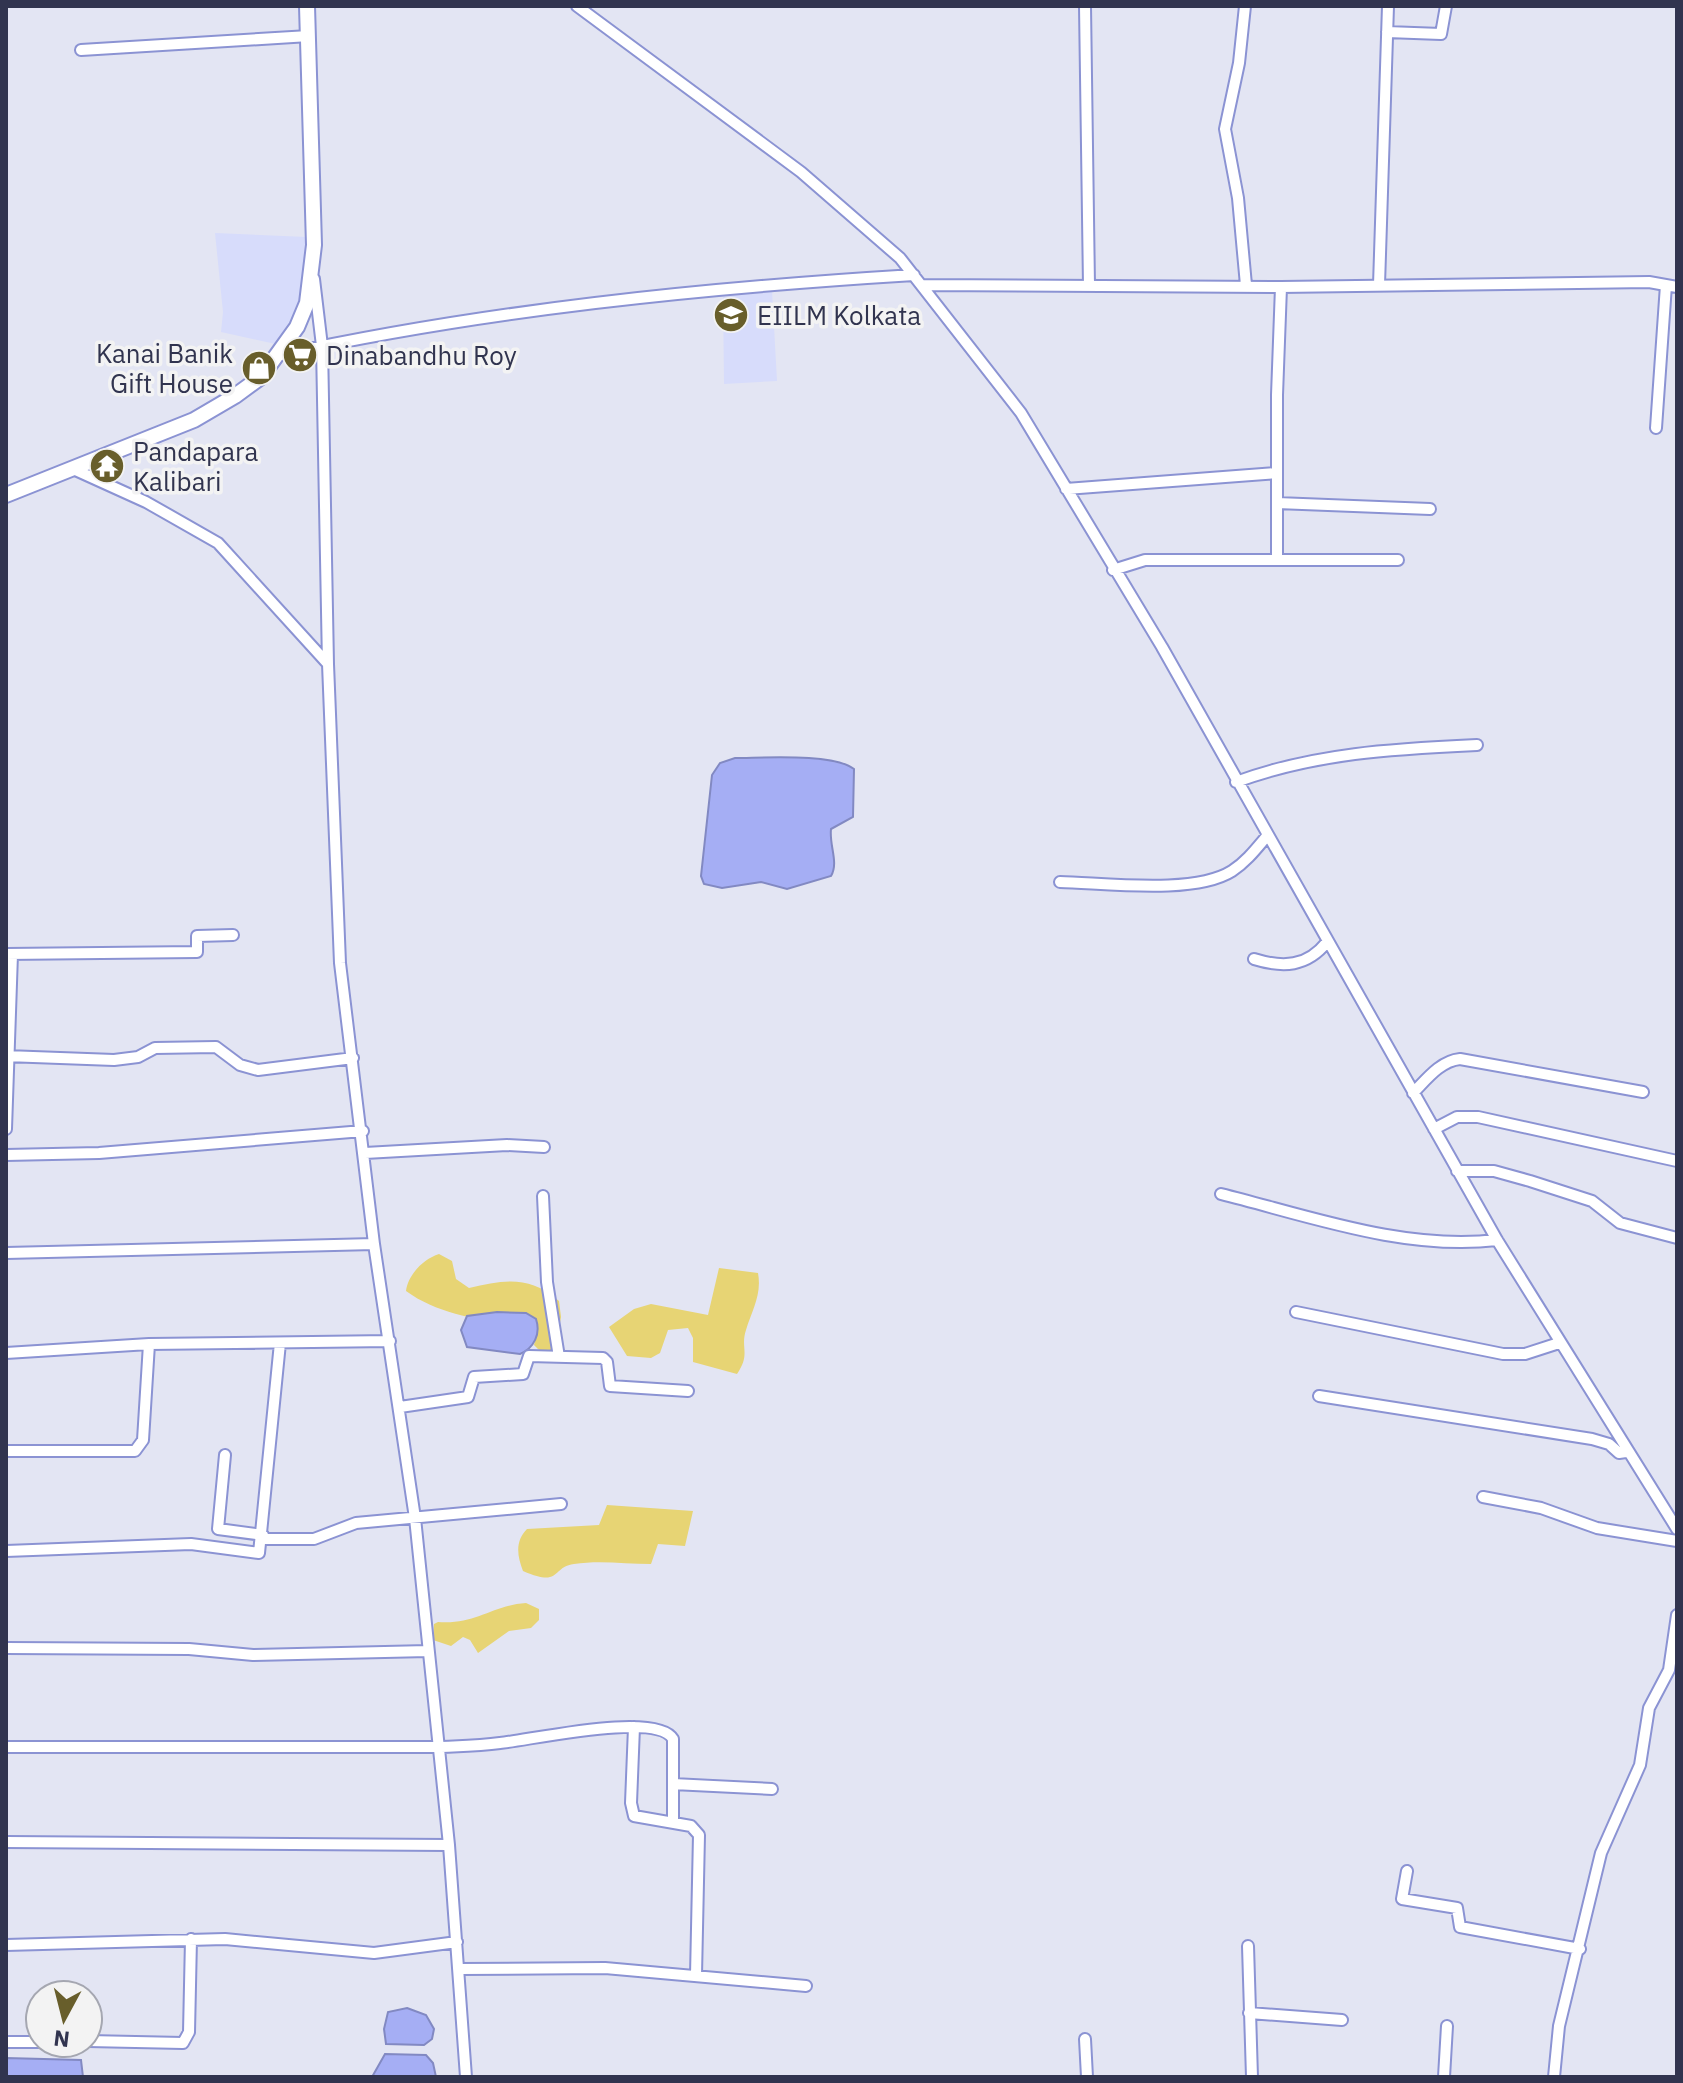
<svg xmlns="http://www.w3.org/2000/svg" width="1683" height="2083" font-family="'IBM Plex Sans',sans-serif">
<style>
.built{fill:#d7dcfb}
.green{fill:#e7d474}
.water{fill:#a5aef4;stroke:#8289c2;stroke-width:2}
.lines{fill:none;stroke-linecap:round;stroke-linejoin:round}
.minor-casing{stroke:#8b93d3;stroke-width:14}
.major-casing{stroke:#8b93d3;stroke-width:18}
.minor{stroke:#fff;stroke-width:10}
.major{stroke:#fff;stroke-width:14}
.labels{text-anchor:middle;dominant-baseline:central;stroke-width:7;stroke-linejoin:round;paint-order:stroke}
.poi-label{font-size:26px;fill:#31344f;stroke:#f3f3f3;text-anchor:start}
</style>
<rect width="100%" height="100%" fill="#e3e5f3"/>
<path class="built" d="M215,233L307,237L305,275L295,316L280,345L221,332L223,312Z
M772,290L777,381L724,384L723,297Z"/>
<path class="green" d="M439,1254L452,1261L456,1279L469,1288C504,1280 529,1275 559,1301L561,1317L555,1351L539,1350L534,1345L538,1327C494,1322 443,1318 406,1291C408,1275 423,1259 439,1254Z
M719,1268L758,1273C762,1295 752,1310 746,1330C740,1348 751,1354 737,1374L693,1362V1338L688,1328L668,1330L660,1353L651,1358L627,1356L609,1327L634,1309L651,1304L708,1315Z
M607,1505L693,1511L685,1546L658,1544L651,1564C626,1564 599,1560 574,1564C551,1567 562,1588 523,1571C517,1556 515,1541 527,1529L599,1525Z
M526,1603L539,1609V1620L531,1628L509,1631L478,1653L470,1640L463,1637L451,1646L433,1640L434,1624L438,1622C475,1625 493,1605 526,1603Z"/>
<path class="water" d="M735,758C763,758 833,753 854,769L853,817L831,829C829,846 839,862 831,876L787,889L761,882L722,888L704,884L701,876L712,775L720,763Z
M497,1312L526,1313L536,1319C541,1334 534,1348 520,1354L467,1347L461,1330L467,1316Z
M407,2008L426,2015L434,2029L432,2039L424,2045L386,2044L384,2029L388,2012Z
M385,2054L426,2055L433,2063L436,2077H372Z
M6,2058L81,2060L83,2077H6Z"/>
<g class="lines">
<g class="minor-casing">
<path id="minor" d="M577,6L801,172L900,258L1021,413L1162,647L1497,1240L1677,1529
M1085,6L1089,286
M1245,6L1239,63L1225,129L1238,198L1246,285
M1387,32L1441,34L1446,6
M81,50L309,36
M314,279L322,346L328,664L340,963L374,1244L415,1518L449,1845L466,2077
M922,285L1281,287L1649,282L1677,287
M1379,285L1388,6
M280,355C487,310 702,288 914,275
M1656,428L1666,285
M71,468L146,502L218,543L328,664
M1066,489L1277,473
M1277,503L1430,509
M1277,559V395L1281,287
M1113,570L1145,560H1398
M1236,782C1315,753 1393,749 1477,745
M1060,882C1105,883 1194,895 1232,871C1246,862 1256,849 1267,836
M6,954L197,952V936L233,935
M1254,959C1283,968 1307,967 1327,942
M6,1056L114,1060L138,1057L155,1048L216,1047L240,1065L258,1070L353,1058
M1413,1093C1426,1080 1440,1061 1460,1059L1643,1092
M6,1129L12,954
M1434,1129L1457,1117H1478L1677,1161
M365,1153L507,1145L544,1147
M6,1155L99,1153L363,1131
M1457,1171H1494L1530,1181L1592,1201L1620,1223L1677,1238
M1221,1194C1309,1216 1405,1251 1497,1240
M543,1196L547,1282L559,1357
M6,1253L374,1244
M1296,1312L1503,1354H1525L1559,1343
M6,1353L149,1344L390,1341
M1319,1396L1592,1439L1609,1444L1619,1453L1626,1452
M400,1407L468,1397L474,1377L523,1374L529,1356L603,1358L607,1362L610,1386L688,1391
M6,1451H135L143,1440L149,1344
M225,1455L218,1529L263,1535
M1483,1497L1541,1508L1597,1528L1677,1541
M262,1539H314L356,1523L561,1504
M6,1551L191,1544L259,1553L280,1343
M6,1648L189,1649L253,1655L428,1651
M634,1727L631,1803L634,1816L691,1826L699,1835L696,1975
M6,1747H438C459,1746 479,1746 500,1743C531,1740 657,1711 673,1739V1822
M673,1784L772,1789
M6,1842L449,1845
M1407,1871L1402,1899L1457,1908L1460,1927L1580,1949
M6,1945L225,1939L374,1953L457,1942
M1248,1946L1252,2077
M459,1969L605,1968L806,1986
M1249,2013L1342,2020
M1085,2039L1087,2077
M88,2041L183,2043L189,2032L191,1939
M6,2042H40
M1444,2077L1447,2026
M1554,2077L1559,2026L1601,1853L1640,1765L1649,1708L1669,1670L1677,1615"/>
</g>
<g class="major-casing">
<path id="major" d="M6,495L194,420L235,396L261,377L297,327L307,303L314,245L307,6"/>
</g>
<use href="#minor" class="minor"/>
<use href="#major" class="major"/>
</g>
<defs>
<g id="university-disc" transform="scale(1.8)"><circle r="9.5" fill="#685e2b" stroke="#f3f3f3"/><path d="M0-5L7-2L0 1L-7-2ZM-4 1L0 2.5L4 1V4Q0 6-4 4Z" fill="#fff"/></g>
<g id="supermarket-disc" transform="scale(1.8)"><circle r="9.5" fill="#685e2b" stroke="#f3f3f3"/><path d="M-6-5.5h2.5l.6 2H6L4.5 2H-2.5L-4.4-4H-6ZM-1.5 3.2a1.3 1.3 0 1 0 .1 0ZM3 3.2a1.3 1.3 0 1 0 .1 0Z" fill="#fff"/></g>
<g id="shop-disc" transform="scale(1.8)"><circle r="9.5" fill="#685e2b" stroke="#f3f3f3"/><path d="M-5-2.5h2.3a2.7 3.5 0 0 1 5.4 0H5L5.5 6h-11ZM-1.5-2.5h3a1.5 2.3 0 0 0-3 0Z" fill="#fff"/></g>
<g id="temple-disc" transform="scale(1.8)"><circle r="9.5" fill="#685e2b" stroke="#f3f3f3"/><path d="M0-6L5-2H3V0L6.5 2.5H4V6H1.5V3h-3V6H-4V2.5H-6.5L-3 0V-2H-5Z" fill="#fff"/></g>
</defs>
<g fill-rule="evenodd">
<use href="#university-disc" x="731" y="315"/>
<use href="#supermarket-disc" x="300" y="355"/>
<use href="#shop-disc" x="259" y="368"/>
<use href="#temple-disc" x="107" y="466"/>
</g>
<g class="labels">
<g class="poi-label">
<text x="757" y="315">EIILM Kolkata</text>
<text x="233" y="353" text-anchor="end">Kanai Banik<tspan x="233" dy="30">Gift House</tspan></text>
<text x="326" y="355">Dinabandhu Roy</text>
<text x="133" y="451">Pandapara<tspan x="133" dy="30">Kalibari</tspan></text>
</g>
</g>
<rect width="1683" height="2083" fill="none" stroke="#31344f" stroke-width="16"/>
<g transform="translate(64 2019) rotate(187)"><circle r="38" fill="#f3f3f3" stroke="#a5a7b1" stroke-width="2"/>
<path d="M0-6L14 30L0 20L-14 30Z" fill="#685e2b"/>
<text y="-12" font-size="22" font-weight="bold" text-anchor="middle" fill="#31344f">N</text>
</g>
</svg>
